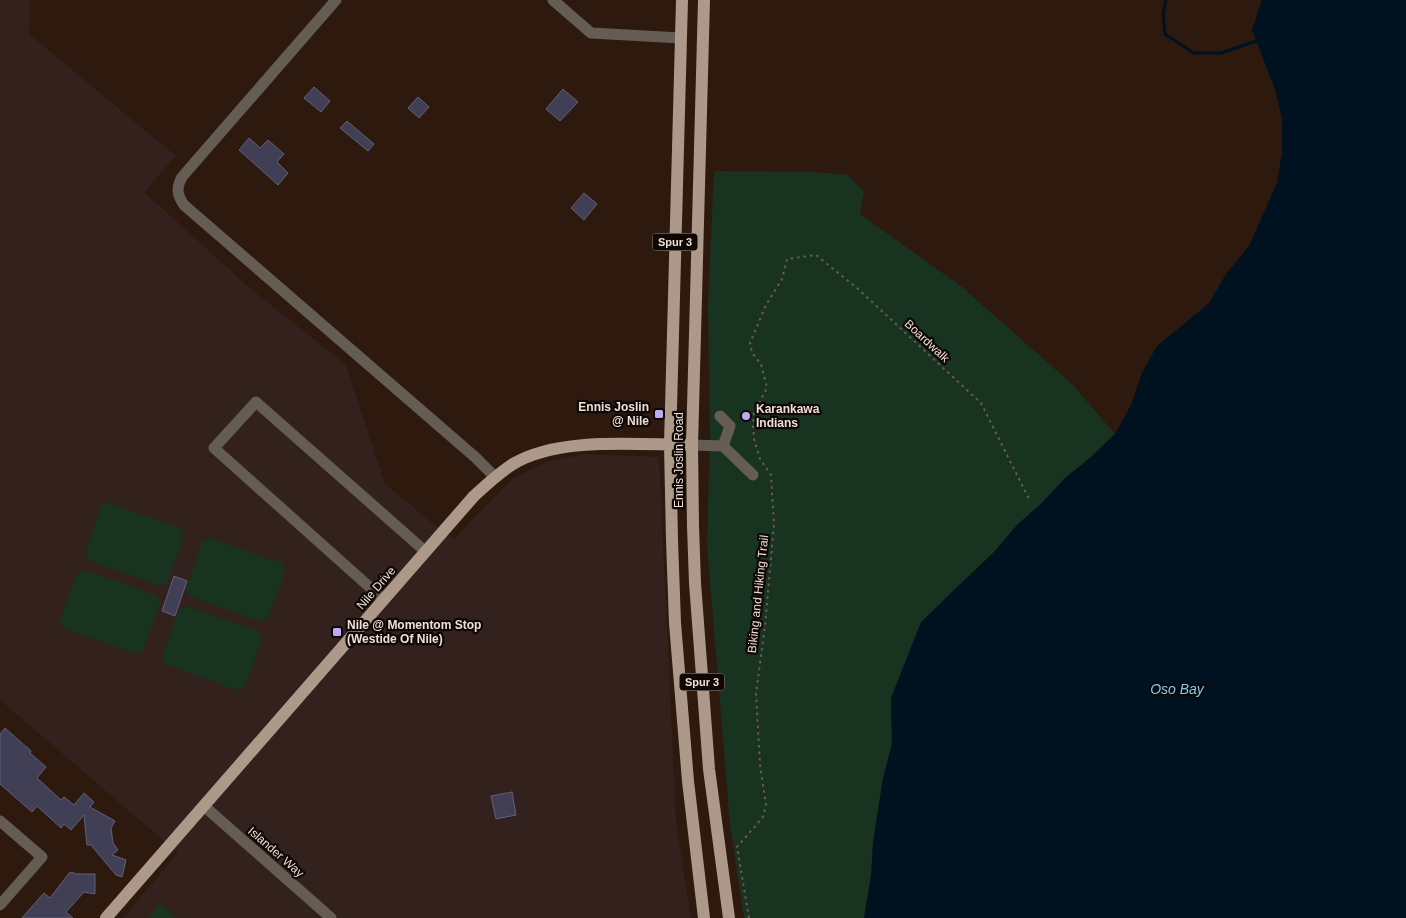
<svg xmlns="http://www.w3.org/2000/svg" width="1406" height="918" font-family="Arial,sans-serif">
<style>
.education{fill:#33211d}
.green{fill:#193321}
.water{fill:#001220}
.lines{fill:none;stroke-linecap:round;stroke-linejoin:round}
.stream{stroke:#001220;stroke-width:3}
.building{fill:#413f55;stroke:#626078}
.path{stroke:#6d5a51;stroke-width:2;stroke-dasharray:2.5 4;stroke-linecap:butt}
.minor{stroke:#655c54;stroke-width:11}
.major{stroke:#ad998a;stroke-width:12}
.poi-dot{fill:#bbaaf6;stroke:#0f0704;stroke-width:2}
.labels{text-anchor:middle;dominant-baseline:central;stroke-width:4.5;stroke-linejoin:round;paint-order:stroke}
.shield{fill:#0f0704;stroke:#ab9e98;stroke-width:1}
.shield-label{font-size:11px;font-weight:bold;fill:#eedfd8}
.street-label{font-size:12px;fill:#eedfd8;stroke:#0f0704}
.poi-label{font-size:12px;font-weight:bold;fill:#eedfd8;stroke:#0f0704;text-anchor:start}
.water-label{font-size:14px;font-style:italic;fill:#7ccbf9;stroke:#0f0704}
</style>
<rect width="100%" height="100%" fill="#2e190f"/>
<path class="education" d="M0,0H30L29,34L176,156L144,192L251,289L346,365L385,484L430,521L454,539L512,479L546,462L585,454L659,457L676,822L691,918H123L178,853L0,700Z"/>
<path class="green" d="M714,171L815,172L848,175L864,192L860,214L962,287L1073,385L1115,434L1091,457L1065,478L1042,503L1017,525L994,552L945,598L891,698L892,744L883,778L873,843L871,876L864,918H744L730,825L707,545L710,436L708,304Z
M108,503L181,528L184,536L167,584L160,586L88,560L85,553L101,506Z
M209,538L282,563L285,572L268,619L261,622L189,596L186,589L202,542Z
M84,570L156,595L160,603L143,651L136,654L64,628L60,621L77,573Z
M186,606L258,631L262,640L245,687L237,690L165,664L162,657L179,609Z
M160,904L175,918H147Z"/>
<path class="water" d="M1262,0H1406V918H864L871,876L873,843L883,778L892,744L891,698L921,622L994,552L1017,525L1042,503L1065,478L1091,457L1115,434L1131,405L1141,375L1157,346L1209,303L1226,274L1249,246L1277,183L1282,152V119L1275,89L1252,30Z"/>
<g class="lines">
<path class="stream" d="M1166,0L1163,13L1165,34L1194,53H1221L1256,41L1260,42"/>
</g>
<path class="building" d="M314,87L330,101L321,112L304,98Z
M563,89L578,102L560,121L546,109Z
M418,97L429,107L419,118L408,108Z
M347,121L374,144L368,151L340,128Z
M249,138L260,148L268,140L284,154L277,162L288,173L278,185L239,150Z
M584,193L597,204L584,220L571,208Z
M174,576L187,581L175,616L162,611Z
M5,728L31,751L30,753L46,767L37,778L61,800L64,797L74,805L84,793L94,802L90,807L115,821L111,828L113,843L118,850L112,855L126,860L122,877L116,875L91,845H87L84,815L71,830L64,824L61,828L37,806L32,812L0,784V734Z
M512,792L516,815L496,819L491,796Z
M70,872L77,874H95V894L84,892L66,912L73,918H22L44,893L50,898Z"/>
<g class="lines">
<path class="path" d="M749,918L737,847L763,817L766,805L760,765L756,693L765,626L774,524L771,475L760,459L754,439L753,426L754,413L767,388L761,364L752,353L750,343L766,305L782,279L787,259L816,255L857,288L981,403L1029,499"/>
<path class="minor" d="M336,0L182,177C176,188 177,195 184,205L475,457L495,477
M553,0L591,33L681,38
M692,445L723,446L730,426L720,416
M723,446L753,475
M384,600L214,448L256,402L426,552
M204,806L331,918
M0,821L42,857L0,905"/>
<path class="major" d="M682,0L670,445L672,540L675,623L688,781L704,918
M704,0L692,445L693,526L695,583L709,769L729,918
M106,918L474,496C486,485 499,473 513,464C560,436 638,445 692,445"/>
</g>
<g class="poi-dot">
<rect x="654" y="409" width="10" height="10" rx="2.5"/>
<circle cx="746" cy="416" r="5"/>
<rect x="332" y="627" width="10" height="10" rx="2.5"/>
</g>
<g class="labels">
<g class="shield">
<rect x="652.5" y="233.5" width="45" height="17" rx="4"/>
<rect x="679.5" y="673.5" width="45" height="17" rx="4"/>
</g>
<g class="shield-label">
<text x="675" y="242">Spur 3</text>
<text x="702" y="682">Spur 3</text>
</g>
<g class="street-label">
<text transform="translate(927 341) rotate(43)">Boardwalk</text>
<text transform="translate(679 460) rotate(-90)">Ennis Joslin Road</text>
<text transform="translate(376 588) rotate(-49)">Nile Drive</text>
<text transform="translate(758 594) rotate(-84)">Biking and Hiking Trail</text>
<text transform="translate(276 852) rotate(41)">Islander Way</text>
</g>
<g class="poi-label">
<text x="649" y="407" text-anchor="end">Ennis Joslin<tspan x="649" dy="14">@ Nile</tspan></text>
<text x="756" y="409">Karankawa<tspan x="756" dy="14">Indians</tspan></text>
<text x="347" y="625">Nile @ Momentom Stop<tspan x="347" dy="14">(Westide Of Nile)</tspan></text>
</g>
<g class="water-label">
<text x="1177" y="689">Oso Bay</text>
</g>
</g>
</svg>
